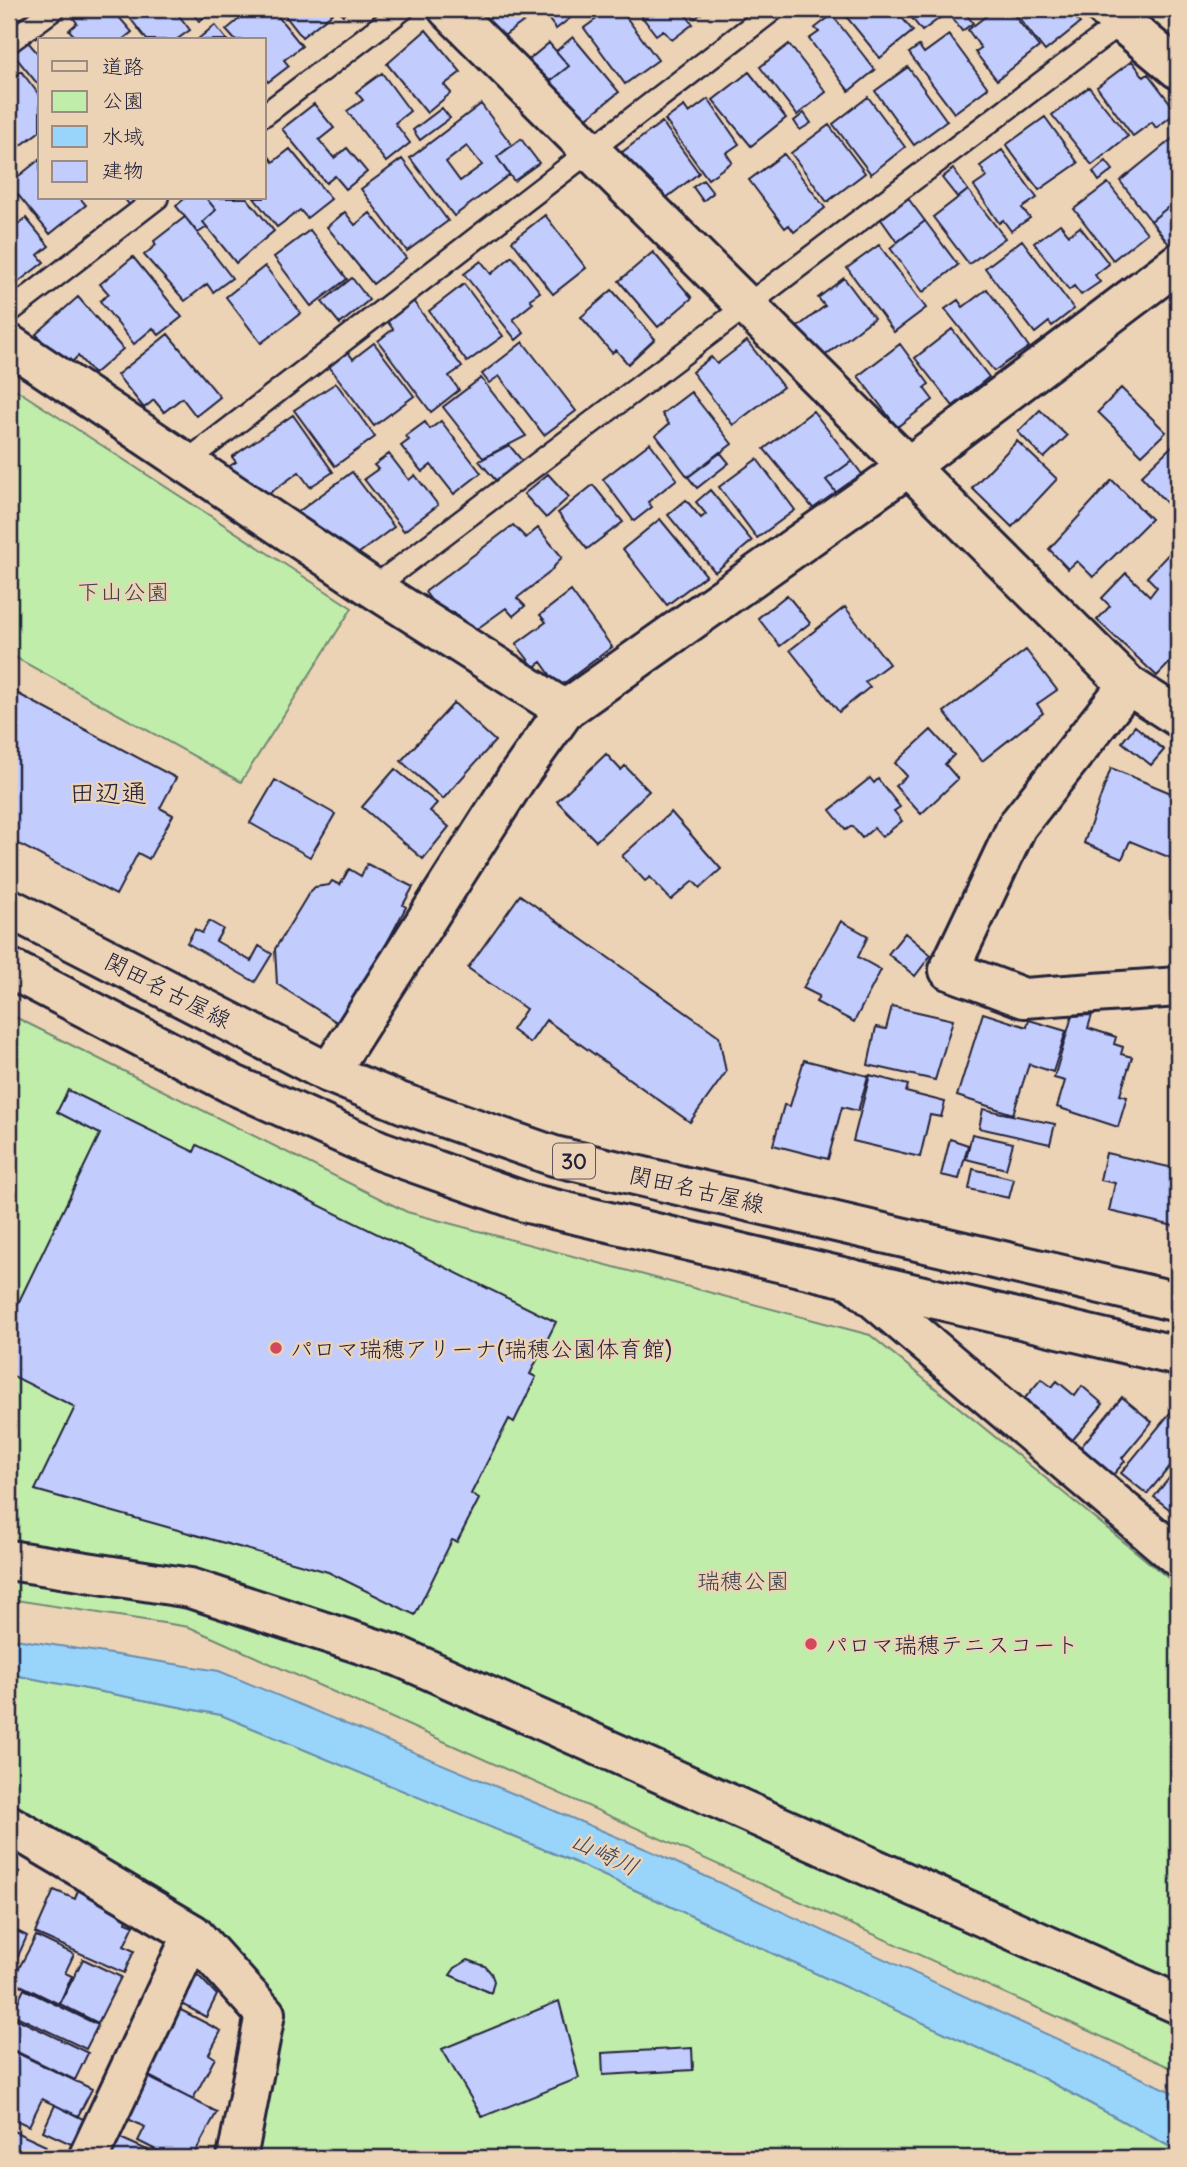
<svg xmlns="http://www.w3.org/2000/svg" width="1187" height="2167" font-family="Delius,'Klee One',sans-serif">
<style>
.green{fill:#c0edaa;stroke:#718872;stroke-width:2}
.water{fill:#99d5fa;stroke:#698dae;stroke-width:2}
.building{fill:#c2cdfe;stroke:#22223b;stroke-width:2;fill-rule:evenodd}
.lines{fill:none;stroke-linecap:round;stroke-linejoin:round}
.lane-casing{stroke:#22223b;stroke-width:26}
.street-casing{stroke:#22223b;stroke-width:44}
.primary-casing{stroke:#22223b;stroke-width:44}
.lane{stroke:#edd3b5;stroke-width:21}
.street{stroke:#edd3b5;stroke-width:38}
.primary{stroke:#edd3b5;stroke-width:38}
.poi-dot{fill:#d1495b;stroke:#edd3b5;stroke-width:2.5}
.labels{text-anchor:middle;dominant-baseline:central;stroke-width:5;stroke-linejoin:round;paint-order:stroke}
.shield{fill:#edd3b5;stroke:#5f5760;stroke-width:2}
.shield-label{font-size:21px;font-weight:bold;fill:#22223b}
.park-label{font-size:23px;fill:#3a404c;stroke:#edd3b5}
.street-label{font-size:23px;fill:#22223b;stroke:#edd3b5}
.poi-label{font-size:23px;fill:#22223b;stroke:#edd3b5;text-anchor:start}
.water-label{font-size:24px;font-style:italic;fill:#3a4661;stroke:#edd3b5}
.quarter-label{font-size:26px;fill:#22223b;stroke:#edd3b5}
</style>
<rect width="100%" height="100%" fill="#edd3b5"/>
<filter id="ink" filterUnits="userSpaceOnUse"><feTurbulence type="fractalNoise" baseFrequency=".0143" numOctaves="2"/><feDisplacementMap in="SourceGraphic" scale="14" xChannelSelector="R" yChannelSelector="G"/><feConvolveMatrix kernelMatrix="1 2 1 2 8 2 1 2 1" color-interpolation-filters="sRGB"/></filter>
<g filter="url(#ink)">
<path class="green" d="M9,385L352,608L241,782L9,654Z
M9,1014L407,1212L870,1335L1178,1586V2071L189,1627L9,1599Z
M9,1674L221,1715L572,1861L1043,2078L1178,2151V2158H237L265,2014L9,1815Z"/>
<path class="water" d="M9,1638L219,1671L653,1852L1178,2095V2151L1043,2078L572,1861L221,1715L9,1674Z"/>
<path class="building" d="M81,9H112L132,32L122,40H78L69,30L77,23L72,16Z
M123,9H174L190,30L176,40H147Z
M190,9H216L199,21Z
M251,9H272L302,46L284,60L289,66L268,82L264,77V40H235L226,30Z
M280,9H350L343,15L338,9L302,37Z
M474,9H524L530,17L498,40Z
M541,9H582L556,29Z
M610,9H620L658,60L625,84L584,28Z
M636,9H681L693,24L672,40L663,30L656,35Z
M688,9H707L695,18Z
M850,9H895L913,31L880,58L844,14Z
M905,9H952L922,31Z
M962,9L973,23L962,31L951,16Z
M995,9H1009L1039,47L997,80L975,52L981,48L968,30Z
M1012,9H1068L1080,23L1045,51Z
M832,15L875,70L849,91L809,39L819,32L815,28Z
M215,25L227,40H197Z
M426,30L461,72L444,85L451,93L427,113L387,64Z
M949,35L988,88L954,113L909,53L919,46L924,53Z
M573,37L619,92L578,125L545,85L569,66L556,51Z
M28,42L40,56V87L13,54Z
M549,43L569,66L545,85L526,62Z
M789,44L826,92L797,115L760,67Z
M1132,61L1144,77L1148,74L1177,112L1156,128L1152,122L1133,136L1097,87Z
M908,67L947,121L914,145L875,91Z
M21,71L40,96V131L19,147L9,133V80Z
M749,72L786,118L751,146L713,100Z
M382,73L410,111L395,123L410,143L386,162L347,111L363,100L356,92Z
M1089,87L1128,136L1092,165L1052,115Z
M868,97L905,147L871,174L833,124Z
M708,99L739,144L726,153L732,162L708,179L665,120L684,106L689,113Z
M314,104L334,128L319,140L334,158L347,148L367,172L346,189L335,176L326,183L282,129Z
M481,104L512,145L497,157L509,175L454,216L410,158ZM467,146L482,165L460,181L446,162Z
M442,108L450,118L420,140L413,130Z
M804,113L811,123L800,130L794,121Z
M1045,117L1078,163L1039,190L1006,145Z
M662,122L699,173L658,204L621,153Z
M829,125L865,173L827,202L791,153Z
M1178,134V199L1151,221L1120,181Z
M521,139L539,163L514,181L497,157Z
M290,149L331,199L307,218L300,210L277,227L254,198H264V157L268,155L273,162Z
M1002,150L1037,198L1022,208L1030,218L1011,231L1003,220L999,223L974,186L987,177L980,166Z
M784,154L825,208L794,232L789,225L785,228L749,180Z
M40,159V198H80L86,205L50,234L9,184Z
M402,159L448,221L407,251L361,189Z
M1106,161L1113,170L1099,181L1093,172Z
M953,169L968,190L958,198L942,178Z
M703,180L713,193L703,201L693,187Z
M1108,183L1147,233L1113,260L1074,209Z
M968,190L1005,238L969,264L933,217Z
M907,197L925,221L897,242L880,218Z
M124,198H144L131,207Z
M185,198H206L216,210L203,222L207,227L198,233L176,206Z
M206,198H247L274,231L236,263L203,222L216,210Z
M1178,199V243L1172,248L1151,221Z
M345,212L355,225L370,213L406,258L373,284L327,227Z
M545,215L586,268L553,294L512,241Z
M9,217L16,226L26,218L49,246L38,255L44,262L17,283L9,272Z
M185,217L232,278L213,292L207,284L185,301L144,255L156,245L154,241Z
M925,221L958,265L923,292L890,248Z
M1060,224L1069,235L1080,227L1109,264L1095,275L1100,282L1081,295L1074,286L1069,290L1034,243Z
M310,230L347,279L311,306L274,257Z
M1022,240L1074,309L1052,326L1049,322L1035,333L985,268Z
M879,245L926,308L894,332L847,268Z
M653,252L692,298L658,327L619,281Z
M512,256L540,292L530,299L533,303L513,319L524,333L516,340L464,274L481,261L491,274Z
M133,257L182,317L159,335L153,328L134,344L100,301L109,294L100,284Z
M265,266L301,313L261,343L226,297Z
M352,278L369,300L340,324L322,302Z
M844,278L874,318L819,360L795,329L825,306L818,298Z
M464,284L503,336L467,362L429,311Z
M987,289L1029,347L994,371L945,309L958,300L963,307Z
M612,290L655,339L628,364L616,350L612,353L581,317Z
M78,297L123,349L94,374L78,356L69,365L59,354L56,357L36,334Z
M413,301L462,367L449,376L459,390L431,412L378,341L393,329L387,321Z
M952,329L989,377L953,406L915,358Z
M168,334L220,397L196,416L182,398L164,412L154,400L144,408L117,375Z
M747,341L783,387L733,425L692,372L711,357L717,364Z
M523,342L576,411L544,435L499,376L489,383L482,374Z
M374,343L414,396L374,426L328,365L347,351L353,359Z
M900,344L929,384L924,388L933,400L897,427L858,376Z
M481,378L526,436L483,458L443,407Z
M336,383L375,437L335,466L294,410Z
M1121,388L1166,432L1142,455L1098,412Z
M691,392L732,444L688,477L656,435L669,424L662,414Z
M1040,410L1067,436L1044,458L1018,432Z
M813,411L852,461L826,480L839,496L817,513L764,449Z
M293,415L333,472L310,487L299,472L263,498L225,469L236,462L232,457Z
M441,421L481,473L454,494L431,465L422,472L401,446L409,440L406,436L425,422L430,429Z
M1017,441L1057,479L1012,527L972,488Z
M650,443L677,479L648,502L652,507L634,521L603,479Z
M509,445L524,463L499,484L479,461Z
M1172,446L1178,453V515L1141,476Z
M720,452L729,463L697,488L688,477Z
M389,454L409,480L415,475L438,505L404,531L364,479L378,469L374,465Z
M757,459L795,510L757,538L719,487Z
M852,461L868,482L843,501L826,480Z
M352,472L394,527L351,559L294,515Z
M548,474L569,497L546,518L524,494Z
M1112,480L1151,519L1093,577L1077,561L1068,569L1049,549Z
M593,485L623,522L587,549L558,513Z
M710,490L752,541L715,572L668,515L686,500L701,518L706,514L696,502Z
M660,519L706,575L667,605L623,549Z
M513,525L526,538L538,528L562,557L549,573L517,598L525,606L513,616L506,608L474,631L455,613L439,611L425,592Z
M1174,548L1178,553V639L1174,644L1178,654L1157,676L1097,620L1110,606L1102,598L1126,573L1150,596L1157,587L1147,577Z
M571,591L612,647L559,687L541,662L534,667L516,644L546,622L540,615Z
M787,595L810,623L780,646L758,618Z
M845,607L889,664L865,682L870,687L839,712L790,650Z
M1026,650L1057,690L1037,704L1043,713L982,761L944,712Z
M9,689L176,778L160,808L173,815L149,859L138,853L116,895L9,839Z
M454,703L495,741L443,799L401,761Z
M1135,726L1164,750L1151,765L1122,742Z
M931,730L954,755L945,764L958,779L921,814L895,786L907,776L895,763Z
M606,754L621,770L625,766L649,791L596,841L557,801Z
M1111,768L1178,796V861L1130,841L1122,859L1084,843Z
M395,769L437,803L430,811L449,827L423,859L362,807Z
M870,778L874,783L878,779L900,807L894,811L902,821L882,837L874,828L862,838L852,826L846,830L830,810Z
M275,780L335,814L310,857L250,823Z
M671,812L721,869L700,888L693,881L671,900L650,877L645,881L622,856Z
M367,864L413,887L403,905L406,907L343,1026L277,984L275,949L309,893L315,887L329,885L332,881L340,885L349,869L361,876Z
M520,895L719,1036L726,1072L690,1122L546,1020L530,1043L512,1030L526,1009L468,968Z
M209,921L223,929L216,941L251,961L259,946L272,954L255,982L187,943L195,929L202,933Z
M841,921L868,936L858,957L881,970L854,1022L816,1002L819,996L803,988Z
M905,933L931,955L915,976L888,954Z
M892,1006L953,1020L935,1080L868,1065L876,1027L886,1029Z
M983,1013L1027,1027L1029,1020L1066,1031L1053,1072L1029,1064L1013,1114L957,1096Z
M1092,1015L1088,1028L1116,1037L1114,1044L1123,1047L1121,1054L1132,1057L1120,1095L1127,1097L1118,1127L1057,1107L1065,1081L1054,1078L1072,1016Z
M804,1060L868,1076L858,1111L842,1107L828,1159L773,1145L784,1105L790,1106Z
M870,1075L908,1085L906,1092L945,1102L941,1117L930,1115L920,1157L853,1141Z
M68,1090L194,1152L197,1145L556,1322L530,1374L536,1377L514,1422L509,1419L471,1494L479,1499L457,1542L452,1540L415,1615L328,1572L35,1490L75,1407L9,1374V1322L100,1134L57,1112Z
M983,1109L1055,1124L1050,1144L979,1128Z
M972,1134L1013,1143L1006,1169L966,1159Z
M950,1139L968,1145L959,1179L941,1175Z
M1106,1153L1178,1169V1227L1109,1211L1115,1183L1100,1180Z
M973,1169L1014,1179L1009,1198L969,1189Z
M1041,1379L1052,1387L1057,1381L1075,1396L1082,1386L1103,1404L1070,1443L1027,1408L1031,1404L1025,1398Z
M1122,1397L1152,1422L1122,1458L1125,1461L1113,1475L1080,1448Z
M1174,1408L1178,1412V1457L1147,1494L1121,1473Z
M1178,1467V1516L1154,1497Z
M9,1867L20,1872L9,1896Z
M54,1890L75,1899L78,1890L129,1913L126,1922L134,1925L124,1946L134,1951L124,1973L35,1933Z
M9,1927L27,1936L9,1976Z
M36,1936L74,1954L65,1973L72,1976L59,2004L12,1981Z
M83,1959L121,1977L98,2023L60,2004Z
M468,1960L485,1966L491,1973L494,1981L491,1993L450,1975L455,1968Z
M191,1968L217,1995L206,2017L175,2000Z
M24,1989L98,2025L86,2049L12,2014Z
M559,2001L579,2078L482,2117L442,2049Z
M177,2008L221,2031L209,2054L215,2058L193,2099L143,2073Z
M9,2015L88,2053L75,2080L9,2048Z
M692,2048L693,2070L603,2075L602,2053Z
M9,2049L92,2089L78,2116L42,2099L29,2126L9,2117Z
M148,2077L217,2112L192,2158H172L138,2141L145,2127L126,2118Z
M55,2105L85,2120L73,2145L43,2131Z
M9,2129L46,2146L40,2158H9Z
M118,2137L165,2158H109Z"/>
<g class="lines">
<g class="lane-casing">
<path id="lane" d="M9,42L54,9
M264,115L403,9
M9,312L157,198
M186,462L774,9
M373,588L1122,22"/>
</g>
<g class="street-casing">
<path id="street" d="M448,9L1128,685L1178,717
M1106,9L1178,69
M9,344L373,588L565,710
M1128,685L1017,826L949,970L1024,998L1178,987
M329,1073L516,779L565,710L908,467L1178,263
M851,1279L1178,1557
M9,1560L190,1588L398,1656L1178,2004
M9,1825L193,1934L265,2014L237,2158
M88,2158L193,1934"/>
</g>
<g class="primary-casing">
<path id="primary" d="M9,908L329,1073L402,1103L554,1156L1178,1302
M9,968L234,1085L381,1151L528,1203L1178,1356"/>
</g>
<use href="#lane" class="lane"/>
<use href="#street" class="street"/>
<use href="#primary" class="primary"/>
</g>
</g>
<g class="poi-dot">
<circle cx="276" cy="1348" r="7"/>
<circle cx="811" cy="1644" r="7"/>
</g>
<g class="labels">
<rect class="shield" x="553" y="1143.5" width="42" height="35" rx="5"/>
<g class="shield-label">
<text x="574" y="1161">30</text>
</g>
<g class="park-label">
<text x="123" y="591">下山公園</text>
<text x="743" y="1580">瑞穂公園</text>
</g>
<g class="street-label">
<text transform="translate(168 990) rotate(27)">関田名古屋線</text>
<text transform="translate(697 1189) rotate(13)">関田名古屋線</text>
</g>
<g class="poi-label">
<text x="290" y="1348">パロマ瑞穂アリーナ(瑞穂公園体育館)</text>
<text x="825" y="1644">パロマ瑞穂テニスコート</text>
</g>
<g class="water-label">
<text transform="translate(605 1853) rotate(25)">山崎川</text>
</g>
<g class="quarter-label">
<text x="108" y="792">田辺通</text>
</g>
</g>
<rect width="1187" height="2167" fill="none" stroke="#edd3b5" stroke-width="35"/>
<rect x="18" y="18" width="1152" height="2132" fill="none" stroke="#22223b" stroke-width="2.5" filter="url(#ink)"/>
<rect x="38" y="38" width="228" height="161" fill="#edd3b5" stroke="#9c8c84" stroke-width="2"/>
<rect x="52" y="61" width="35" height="10" fill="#edd3b5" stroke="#9c8c84" stroke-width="2"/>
<text x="102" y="74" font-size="21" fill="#22223b">道路</text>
<rect x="52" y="91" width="35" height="21" fill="#c0edaa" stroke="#9c8c84" stroke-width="2"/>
<text x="102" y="108" font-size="21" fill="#22223b">公園</text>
<rect x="52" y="126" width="35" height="21" fill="#99d5fa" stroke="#9c8c84" stroke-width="2"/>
<text x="102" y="144" font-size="21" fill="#22223b">水域</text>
<rect x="52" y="161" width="35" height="21" fill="#c2cdfe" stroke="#9c8c84" stroke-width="2"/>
<text x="102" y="178" font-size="21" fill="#22223b">建物</text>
</svg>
